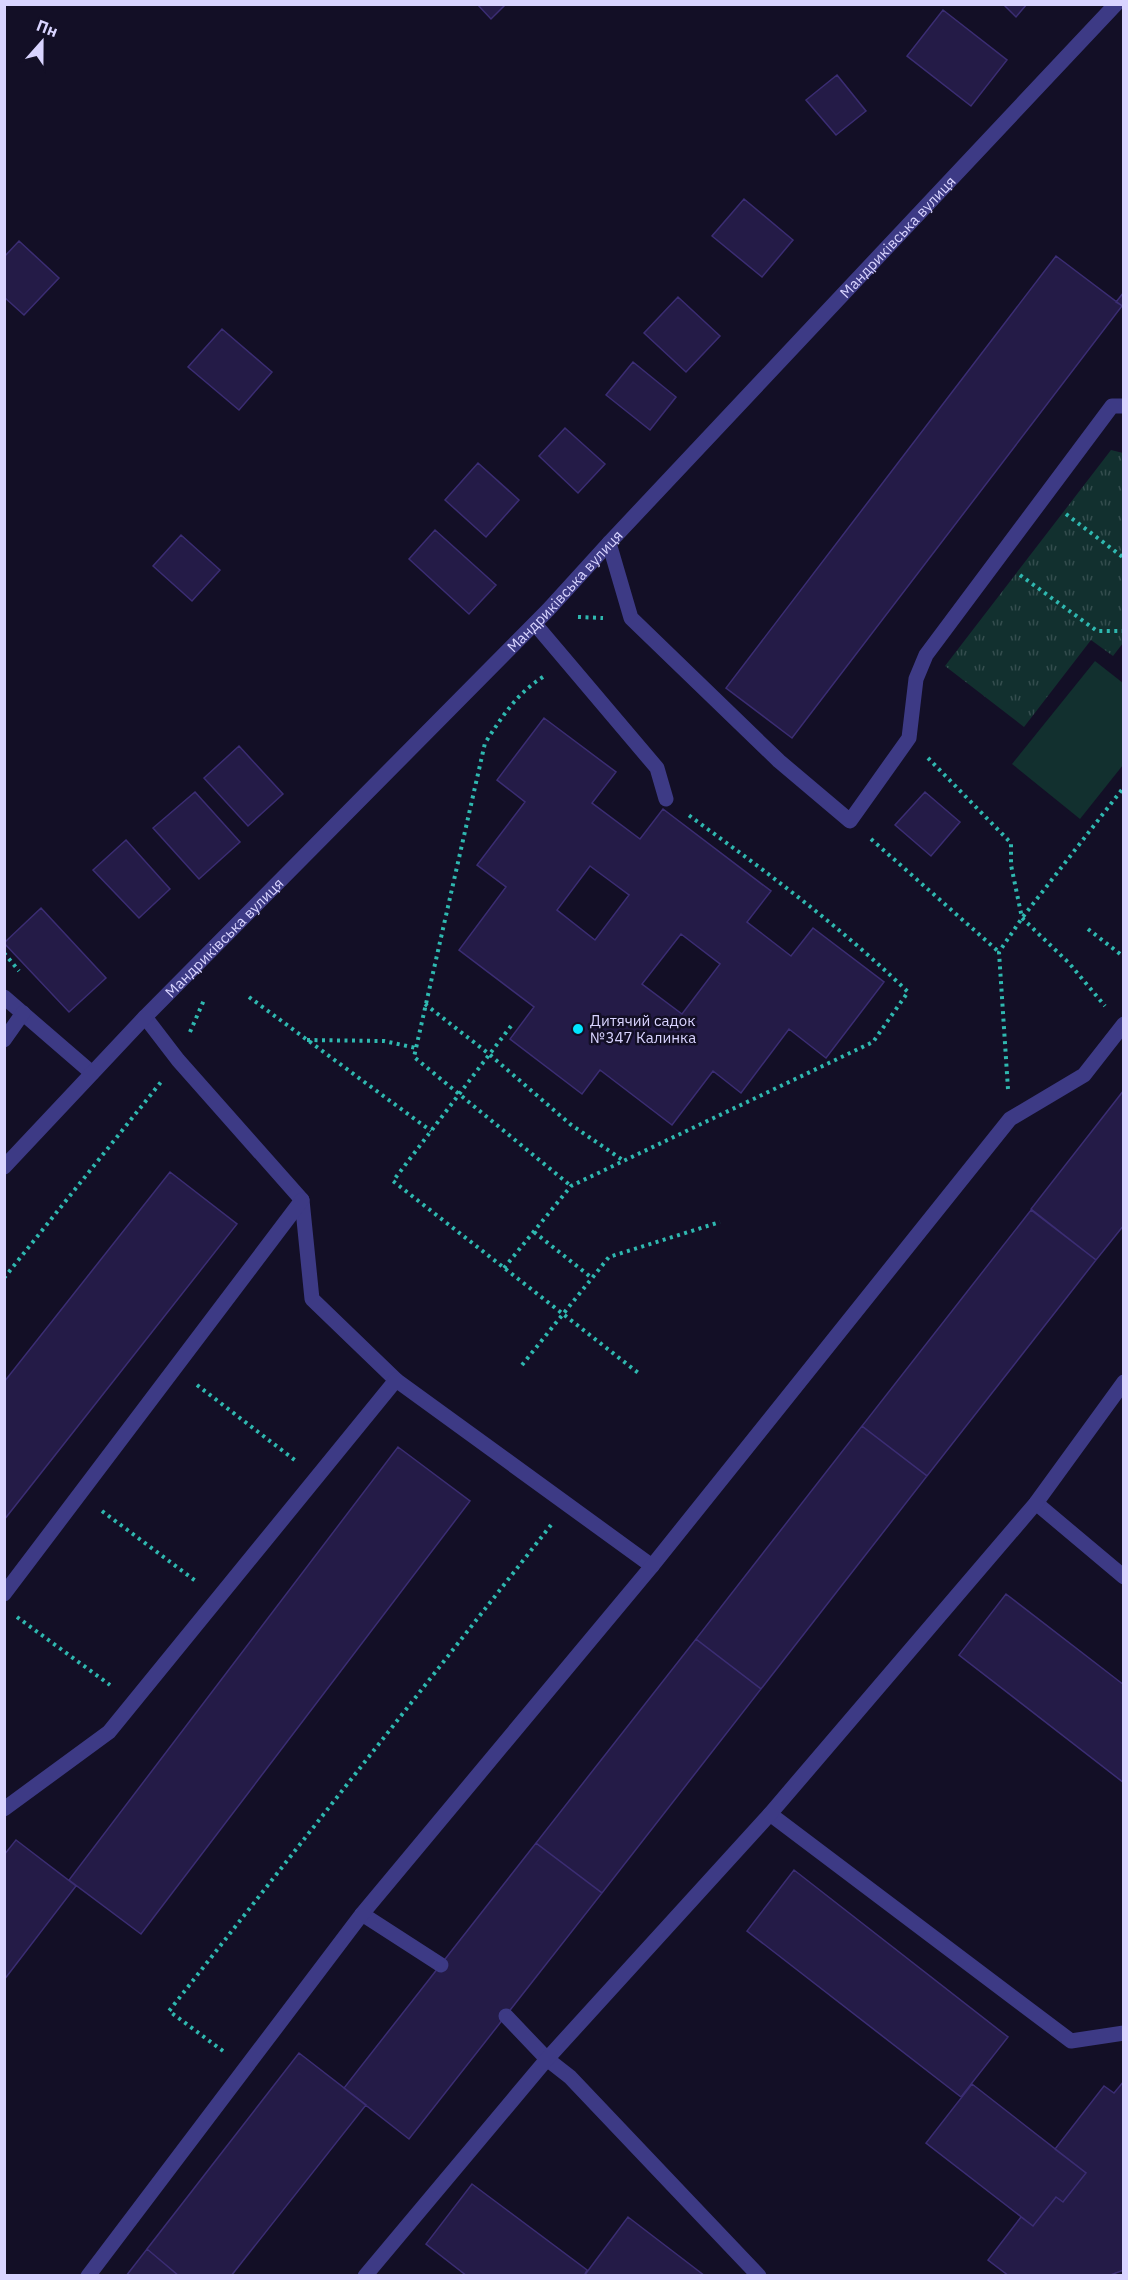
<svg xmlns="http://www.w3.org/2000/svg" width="1128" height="2280" font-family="'IBM Plex Sans',sans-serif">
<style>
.green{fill:#12302f}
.park{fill:url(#park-tufts)}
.building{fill:#241b47;stroke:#3b2d73;stroke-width:1.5;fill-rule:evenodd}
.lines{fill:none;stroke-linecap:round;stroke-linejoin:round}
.path{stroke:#2fb8b0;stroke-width:4;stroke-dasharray:3 4.5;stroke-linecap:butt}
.minor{stroke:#3d3a85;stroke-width:15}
.poi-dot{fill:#00e5ff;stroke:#130f26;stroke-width:2}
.labels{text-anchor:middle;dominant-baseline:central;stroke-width:5;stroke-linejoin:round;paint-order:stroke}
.street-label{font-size:15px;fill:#d9d4ff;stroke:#130f26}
.poi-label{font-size:15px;fill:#d9d4ff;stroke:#130f26;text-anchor:start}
</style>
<defs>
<pattern id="park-tufts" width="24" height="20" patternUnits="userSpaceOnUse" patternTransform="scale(1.5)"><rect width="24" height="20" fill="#12302f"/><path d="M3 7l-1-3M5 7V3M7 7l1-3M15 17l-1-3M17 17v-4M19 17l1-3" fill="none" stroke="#344d4e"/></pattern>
</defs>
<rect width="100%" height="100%" fill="#130f26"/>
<path class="green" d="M1095,661L1123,683V765L1080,819L1012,764Z"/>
<path class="park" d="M1111,450L1123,453V643L1113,656L1091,640L1024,727L945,666Z"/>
<path class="building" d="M477,4H506L491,19Z
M1003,4H1027L1016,17Z
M943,10L1007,60L971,106L907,56Z
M837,75L866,111L836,135L806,100Z
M744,199L793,240L762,277L712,236Z
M19,241L59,278L24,315L4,297V257Z
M1056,256L1122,306L792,738L726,688Z
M1124,292V307L1116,302Z
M678,297L720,336L686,372L644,333Z
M222,329L272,372L239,410L188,367Z
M633,362L676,397L650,430L606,395Z
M565,428L605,464L578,493L539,456Z
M478,463L519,500L486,537L445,500Z
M435,530L496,585L469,614L409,559Z
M181,535L220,570L192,601L153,566Z
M544,718L616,772L592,803L640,839L663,809L771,891L747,922L791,956L813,928L884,982L826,1058L789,1029L741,1093L713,1071L672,1125L600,1070L582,1094L510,1039L534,1007L459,950L506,887L477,865L525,802L497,780ZM590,866L629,895L595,940L557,910ZM681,934L720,964L682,1014L642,984Z
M239,746L283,794L248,826L204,778Z
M195,792L240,842L199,879L153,828Z
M925,792L960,822L931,856L895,825Z
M126,840L170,889L139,918L93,870Z
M41,908L106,978L69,1012L4,943Z
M1124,1090V1225L1096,1260L1031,1209Z
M170,1172L237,1224L4,1520V1382Z
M1031,1210L1096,1260L927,1476L862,1426Z
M862,1426L927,1476L761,1689L696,1639Z
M398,1447L470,1501L141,1934L69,1880Z
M1006,1594L1124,1685V1783L959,1655Z
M696,1639L761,1689L602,1893L536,1843Z
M16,1840L76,1886L4,1980V1855Z
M536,1843L602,1893L409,2139L344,2088Z
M794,1870L1008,2037L961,2097L747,1931Z
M299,2053L366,2105L231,2276H179L147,2249Z
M1124,2081V2270L1108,2276H1009L988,2260L1021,2217L1033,2226L1056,2197L1063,2202L1086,2173L1055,2149L1104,2086L1114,2093Z
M972,2084L1086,2173L1063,2202L1056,2197L1033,2226L926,2143Z
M472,2184L587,2270L584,2276H467L426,2244Z
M628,2217L705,2276H584Z
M147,2249L179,2276H126Z"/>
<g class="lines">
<path class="path" d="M1066,514L1124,558
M1020,575L1097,631H1124
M578,617L603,618
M543,677C516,694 502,717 485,743L414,1057L571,1186
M928,758L1011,843V865L1022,918L1069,963L1105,1006
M871,839L999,952
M1088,929L1124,957
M4,953L19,971
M249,997L431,1131
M425,1004L489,1054L570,1124L624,1161
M511,1026L393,1181L641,1375
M190,1032L204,1000
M307,1040L384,1041L416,1048
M1008,1089L999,952L1022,918L1124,787
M534,1232L592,1278
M504,1268L571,1186L873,1042L908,992C840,926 764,870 687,814
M4,1278L161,1082
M522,1365L609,1257L720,1222
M197,1385L296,1461
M102,1511L197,1582
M17,1617L110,1685
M223,2051L169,2011L551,1525"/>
<g class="minor">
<path d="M609,543L631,618L779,761L850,821L909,738L916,679L926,655L1112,406H1124"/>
<path d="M535,624L657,768L666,799"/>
<path d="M4,997L92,1073"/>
<path d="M145,1017L178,1060L302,1200L312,1299L396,1380"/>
<path d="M4,1040L23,1013"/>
<path id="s1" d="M4,1167L145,1017L548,610L609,543L1116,4"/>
<path d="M1036,1503L1124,1577"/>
<path d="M4,1594L302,1200"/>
<path d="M4,1809L109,1732L396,1380L652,1566"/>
<path d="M770,1814L1071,2041L1124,2033"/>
<path d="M362,1914L441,1965"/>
<path d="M506,2016L547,2059L570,2077L759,2276"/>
<path d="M88,2276L362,1914L652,1566L1010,1119L1084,1075L1124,1024"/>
<path d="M365,2276L547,2059L770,1814L1036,1503L1124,1382"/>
</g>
</g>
<circle class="poi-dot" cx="578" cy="1029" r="6"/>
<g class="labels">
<g class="street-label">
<text stroke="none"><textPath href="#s1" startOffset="1290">Мандриківська вулиця</textPath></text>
<text stroke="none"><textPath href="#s1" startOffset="804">Мандриківська вулиця</textPath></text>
<text stroke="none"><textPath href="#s1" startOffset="318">Мандриківська вулиця</textPath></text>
</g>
<g class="poi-label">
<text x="590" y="1020">Дитячий садок<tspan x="590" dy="17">№347 Калинка</tspan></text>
</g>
</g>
<rect width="1128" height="2280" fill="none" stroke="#d9d4ff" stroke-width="12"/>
<g transform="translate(42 42) rotate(21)" stroke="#130f26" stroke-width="4.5" paint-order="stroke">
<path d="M0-4.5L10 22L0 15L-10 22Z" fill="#d9d4ff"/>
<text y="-9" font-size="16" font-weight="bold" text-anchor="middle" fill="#d9d4ff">Пн</text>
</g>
</svg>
